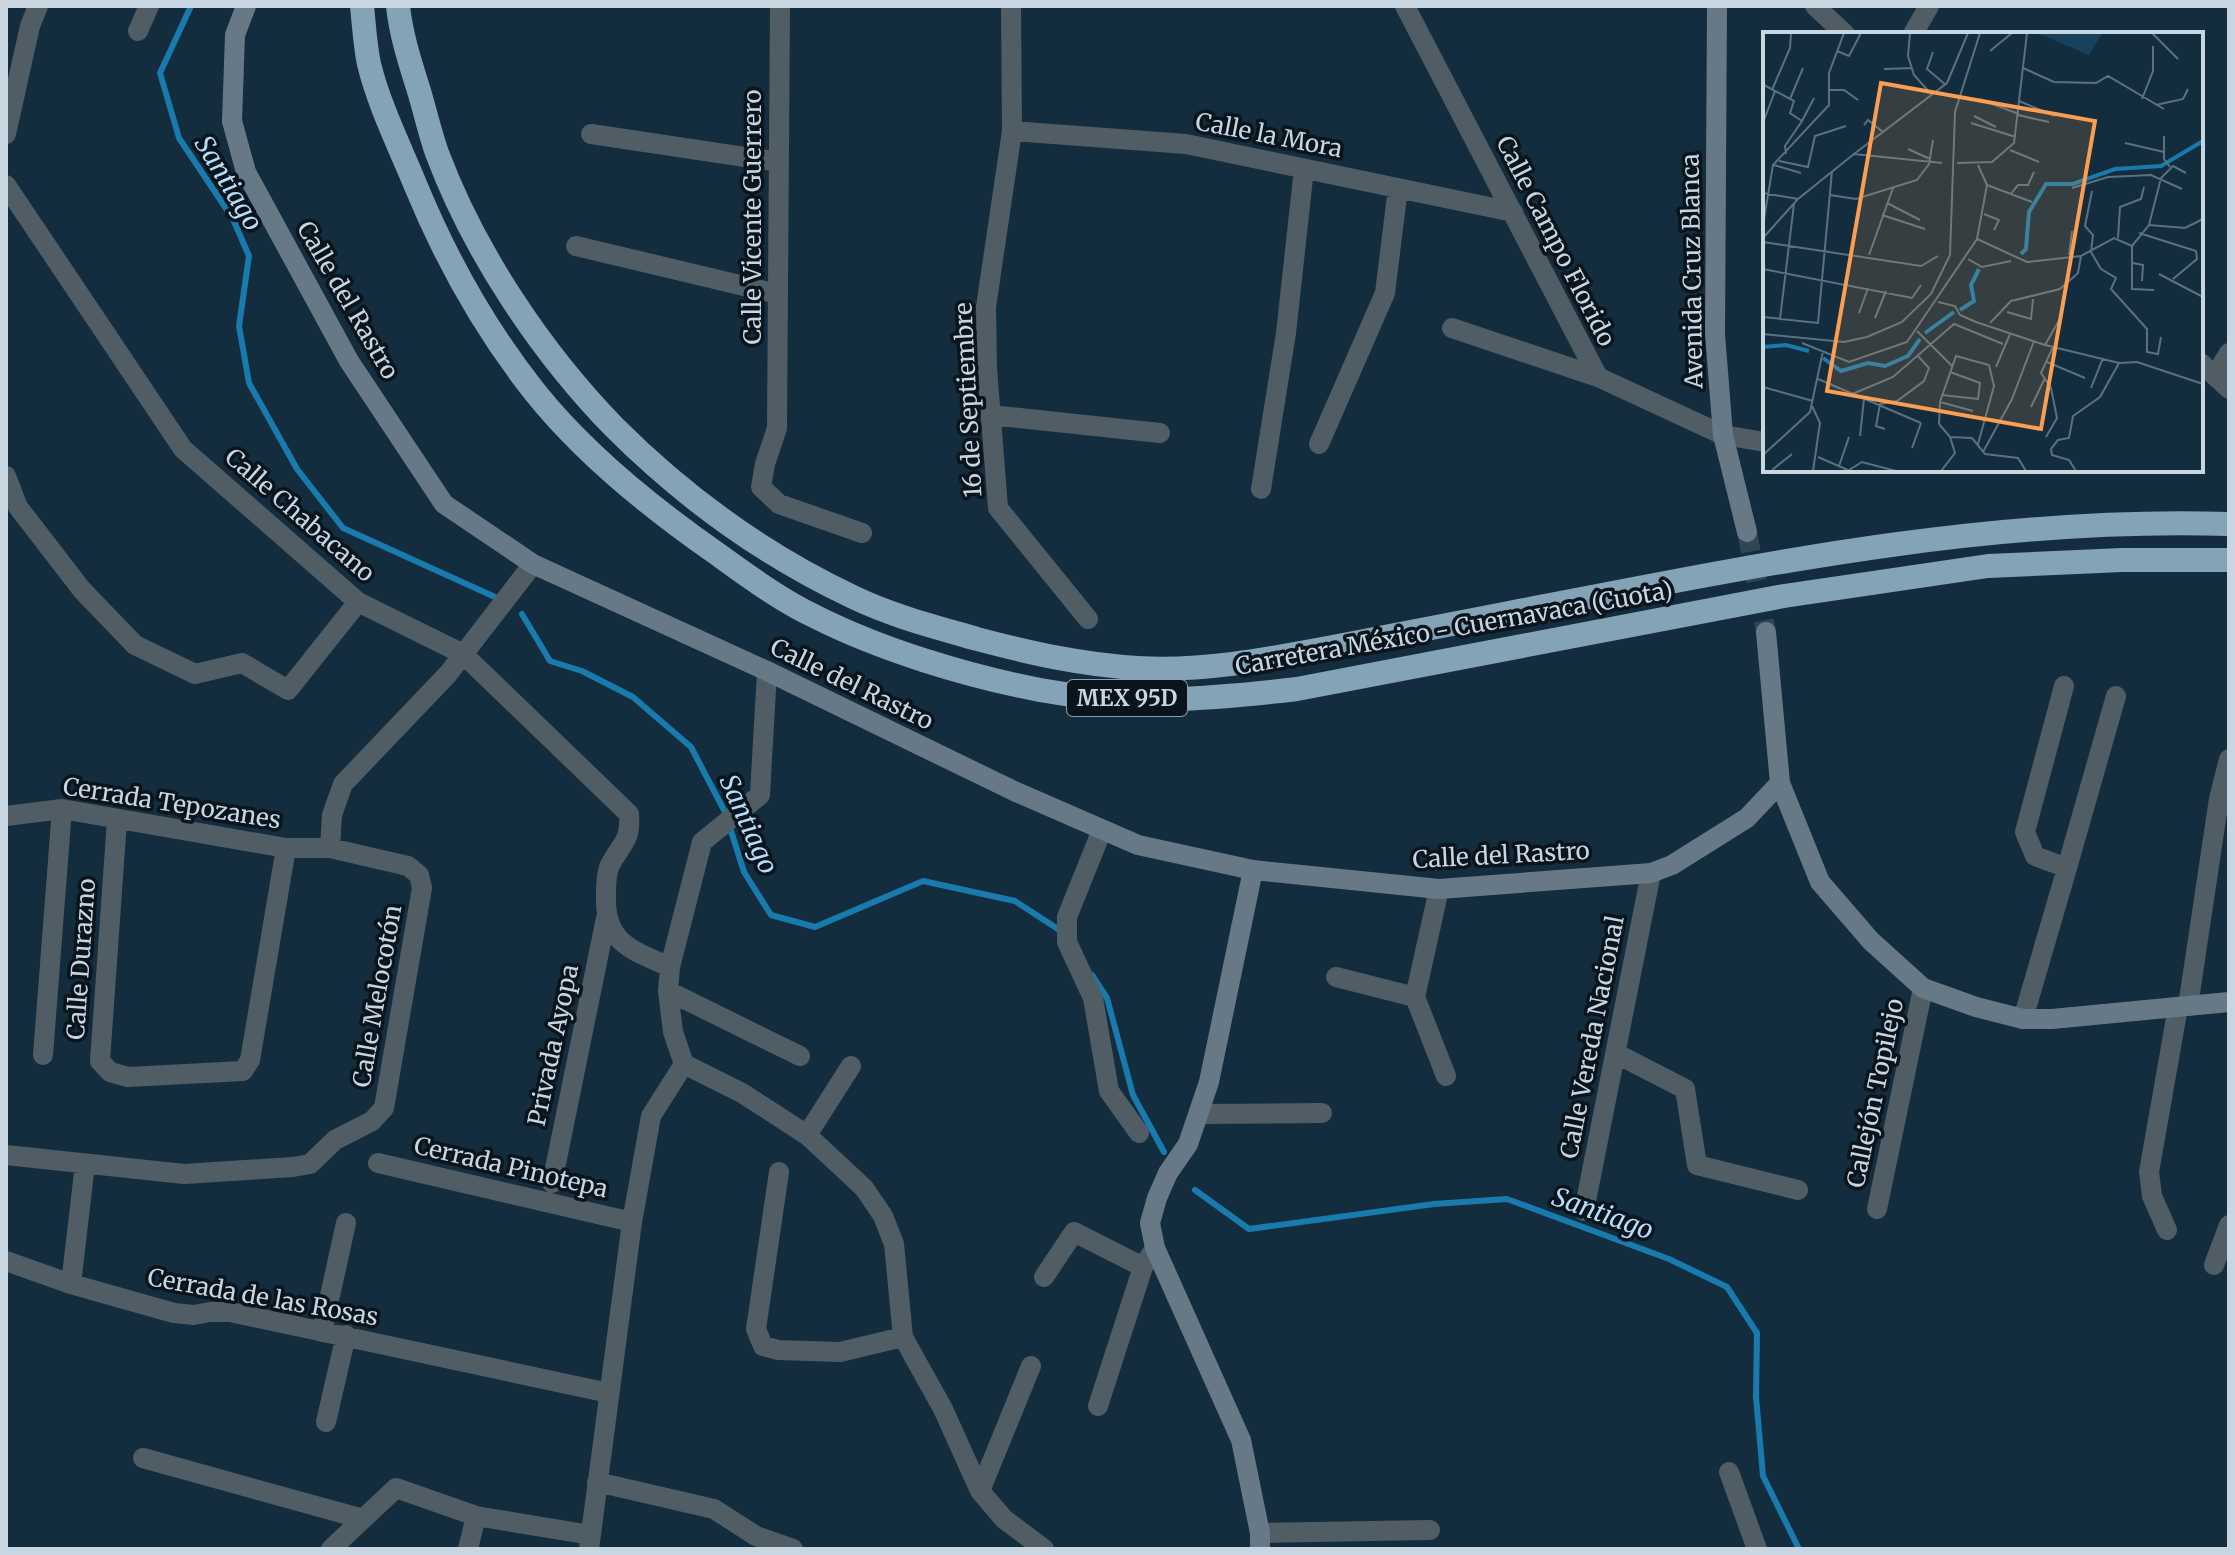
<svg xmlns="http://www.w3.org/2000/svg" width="2235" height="1555" font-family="Merriweather,serif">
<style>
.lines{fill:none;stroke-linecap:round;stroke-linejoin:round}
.stream{stroke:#197bad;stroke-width:6}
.secondary-tunnel{stroke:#2e4656;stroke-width:20;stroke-dasharray:20 10;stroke-linecap:butt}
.street{stroke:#515d65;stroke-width:20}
.secondary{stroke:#677986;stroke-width:20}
.highway{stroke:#85a3b6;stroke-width:24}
.labels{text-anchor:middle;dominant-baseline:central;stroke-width:7;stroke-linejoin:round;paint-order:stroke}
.shield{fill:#09141c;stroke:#8e9ca5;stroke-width:2}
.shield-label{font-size:22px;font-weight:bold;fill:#c7d6e0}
.street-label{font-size:24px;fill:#c7d6e0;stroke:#09141c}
.water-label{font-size:26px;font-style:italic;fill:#b4ddf9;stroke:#09141c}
.inset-river{fill:none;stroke:#197bad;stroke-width:4}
.inset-road{fill:none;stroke:#5b717f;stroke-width:2}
.view{fill:#fb9e51;fill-opacity:0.15;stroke:#fb9e51;stroke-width:4}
.inset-edge{fill:none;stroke:#c7d6e0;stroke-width:4}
</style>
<rect width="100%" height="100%" fill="#132d3e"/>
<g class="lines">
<path class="stream" d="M191,6L160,73L179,138L233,219L249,256L239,326L249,383L297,469L343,528L495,597
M522,614L550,661L582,671L633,697L691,747L725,812L744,872L771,915L815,927L923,881L1015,901L1064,933
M1092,975L1107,998L1133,1095L1164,1152
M1195,1190L1249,1229L1434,1204L1507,1199L1669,1259L1727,1287L1757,1333L1756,1397L1763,1476L1799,1549"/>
<path class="secondary-tunnel" d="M1747,532L1766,632"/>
<path class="street" d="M780,6L777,428L765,464L761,487L779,504L862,533
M1011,6L1012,131L986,307L987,368L998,508L1088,619
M1405,6L1598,377L1723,435L1765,442
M1815,6L1845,34
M138,31L149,6
M1913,34L1929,6
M1012,131L1186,144L1513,212
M6,134L30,26L38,6
M591,134L779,162
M6,185L183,449L358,602L463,654L629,814C631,842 622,842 610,865C606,873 606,886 606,895C604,943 632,950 670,967
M576,246L778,294
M1452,328L1598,377
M2201,363L2229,389
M2215,376L2229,353
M991,415L1160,433
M1319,444L1385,293L1398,188
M6,476L18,507L82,590L135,645L195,674L242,663L288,690L358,602
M1261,489L1286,333L1304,169
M6,816L62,809L286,848H330L408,866L419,875L422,888L384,1108L372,1121L335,1140L310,1164L293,1167L184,1174L6,1155
M117,820L100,1061L110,1072L128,1077L243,1071L250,1060L286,848
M1102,830L1067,917V942L1093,998L1109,1091L1139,1133
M330,848L332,815L343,784L448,674L533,564
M2067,868L2116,696
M1336,977L1415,997L1439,889
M668,991L800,1056
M1415,997L1446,1076
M2188,1006L2219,799L2229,759
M2023,1019L2067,868L2035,856L2025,832L2064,686
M1617,1054L1685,1089L1697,1165L1798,1190
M43,1055L62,809
M684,1064L742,1093L807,1135L864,1188L883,1216L894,1244L903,1337L943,1409L980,1491L1004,1519L1044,1549
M1200,1114L1322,1113
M807,1135L851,1066
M378,1163L632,1222
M779,1172L756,1329L763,1346L778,1350L840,1352L903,1337
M552,1183L606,918
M1877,1209L1923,988
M1584,1211L1651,873
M2167,1230L2152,1196L2149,1172L2178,1007
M6,1261L71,1284L174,1313L194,1315L210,1312H230L609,1393
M2214,1265L2229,1225
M1044,1277L1074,1232L1143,1267
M71,1284L85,1164
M322,1332L346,1223
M1098,1406L1143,1267L1155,1248
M326,1422L346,1335
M143,1458L363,1519
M1729,1472L1757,1549
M597,1482L714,1509L756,1536L793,1549
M980,1491L1031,1366
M1260,1533L1430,1530
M331,1549L396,1488L476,1516L591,1535
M468,1549L476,1516
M589,1549L632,1222L651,1116L684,1064L673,1032L668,991L670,967L702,842L760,795L767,671"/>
<path class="secondary" d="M246,6L235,35L232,121L246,172L349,361L444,504L533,564L767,671L1014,791L1138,845L1253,870L1439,889L1651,873L1672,865L1747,818L1780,783
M1717,6L1715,334L1723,435L1747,532
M1766,632L1780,783L1820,882L1871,941L1923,988L1976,1007L2023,1019H2052L2229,1002
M1253,870L1209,1082L1188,1144L1168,1173L1157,1198L1150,1223L1155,1248L1241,1440L1260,1533V1549"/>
<path class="highway" d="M362,6C364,25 365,45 369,64C379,105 399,145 415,184C445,257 485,329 534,391C584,454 650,507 716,553C748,576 779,599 814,616C881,650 967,676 1040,690C1124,706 1213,699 1297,689L1784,596L1988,566L2122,560H2229
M398,6C401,35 410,62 419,91C425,111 430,133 437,153C474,252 541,352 614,427C683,496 764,555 853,597C892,616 936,627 977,639C1030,653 1083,665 1138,668C1203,672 1269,659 1333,647C1390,636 1447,625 1504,614C1743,568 1985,516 2229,524"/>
</g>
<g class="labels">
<rect class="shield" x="1067" y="680" width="120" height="36" rx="6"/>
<g class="shield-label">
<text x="1127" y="698">MEX 95D</text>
</g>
<g class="street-label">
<text transform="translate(1269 135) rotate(11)">Calle la Mora</text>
<text transform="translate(752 217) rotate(-90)">Calle Vicente Guerrero</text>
<text transform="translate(1556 241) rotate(63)">Calle Campo Florido</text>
<text transform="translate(1692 271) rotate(-91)">Avenida Cruz Blanca</text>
<text transform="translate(348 300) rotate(60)">Calle del Rastro</text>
<text transform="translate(968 400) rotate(-93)">16 de Septiembre</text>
<text transform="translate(300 515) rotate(41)">Calle Chabacano</text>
<text transform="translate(1454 628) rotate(-10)">Carretera México - Cuernavaca (Cuota)</text>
<text transform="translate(852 684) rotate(26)">Calle del Rastro</text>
<text transform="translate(172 803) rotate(9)">Cerrada Tepozanes</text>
<text transform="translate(1501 855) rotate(-3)">Calle del Rastro</text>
<text transform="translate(81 959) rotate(-86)">Calle Durazno</text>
<text transform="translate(377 996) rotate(-80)">Calle Melocotón</text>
<text transform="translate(1592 1037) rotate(-79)">Calle Vereda Nacional</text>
<text transform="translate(553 1045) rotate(-78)">Privada Ayopa</text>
<text transform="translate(1875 1093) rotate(-78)">Callejón Topilejo</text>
<text transform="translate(511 1167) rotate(13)">Cerrada Pinotepa</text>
<text transform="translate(263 1297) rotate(10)">Cerrada de las Rosas</text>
</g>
<g class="water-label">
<text transform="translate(229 183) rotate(59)">Santiago</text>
<text transform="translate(749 824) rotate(66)">Santiago</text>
<text transform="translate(1603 1213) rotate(20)">Santiago</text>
</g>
</g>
<g transform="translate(1763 32)">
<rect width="440" height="440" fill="#132d3e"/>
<path d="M274,1H339L326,23Z" fill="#18425b"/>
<path class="inset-river" d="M258,222L263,217L266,180L283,152H310L352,137L398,134L440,109M197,278L211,269L208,253L216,237M162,301L191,280M0,315L23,313L46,319M60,326L78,339L105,331L122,334L145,324L157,307"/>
<path class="inset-road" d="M147,1L145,24L151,43L169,63M389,1L415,27M74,19L86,24L98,1M227,19L249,1M170,20L164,37L183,53M260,36L291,50L333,51L345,44L401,77M121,37L149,36M0,43L1,53L31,69L27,81L39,89L22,114L23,122M9,58L27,16L28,1M66,58H81L95,68M27,67L40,36M216,67L256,82M379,67L390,39V14M256,69L292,84M393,73L420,67L425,57M255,83L286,90M211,84L233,95M1,88L12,59M39,89L51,66M208,91L253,105M101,93L105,88L120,100M401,104V127L407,135M362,111L401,120M145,117L167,127M247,118L276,130M91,122L184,51L205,1M16,129L45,135L52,104L83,94M194,131L229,130L251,111L264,1M11,133L38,141M224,153L269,170M309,156L345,145L388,143L419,157M329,159L322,194L330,203L328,220L338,237L353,246L348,257L384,297V320L395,322L398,305M0,161L35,167M248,162L255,153H265L271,140M67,163L93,167L154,148L166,132L170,108M124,171L157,188M221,182L236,188L231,198M119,183L162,197M0,193L10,133L66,73V41L81,1M386,193L398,146L410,134L423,141M376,201L433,219L434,227L410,247M0,206L35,167L91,122L179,131M355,206L357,175L378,167L381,155M214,207L264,230L318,224L351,206L369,214L386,193L422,196L440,187M0,210L158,234L175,224M369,214V257L391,258M106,223L130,156M306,223L309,199M205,227L219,235L248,229M370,231L380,233L379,249M0,237L149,266L158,253M396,242L440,265M175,270L192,274L197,283L213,290L282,313L356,331L374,330L440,352M244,280L268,287L270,267M96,281L105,256M0,285L55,291L69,139M112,286L123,259M17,287L31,172M227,291L248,269L297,257L315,241L318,224M154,299L189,334M0,302L81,310L104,305L139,290L168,262L187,223L192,80L217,1M39,311L86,330L144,310L214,207L224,153L215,133M282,313L298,285M284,330L322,346M233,335L247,302M55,347L158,391M0,355L50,369M328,356L340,326M87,363L130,345L191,292L240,312M179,363L215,367L217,351L187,340M177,370L210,379M49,374L57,391L50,439M268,375L282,346M176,392L177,370L193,324L226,333L231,354L215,412M176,392L187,405L209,406L222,422L255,426L263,439M122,397L113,394L117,372L134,369L161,349L166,336L155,324M97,404L101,367M283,405L294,386L288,356L278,341L290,315M149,416L158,391M220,420L249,367L271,309M0,423L47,380L60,319M55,425L87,439M76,434L86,405M9,438L29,422M86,438L99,430L133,439M178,439L192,421L187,405M313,439L306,428L289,423L288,417L295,408L306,406L310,384L337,365L356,331"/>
<path class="view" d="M118,51L332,89L278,397L64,359Z"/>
<rect width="440" height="440" class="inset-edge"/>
</g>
<rect width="2235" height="1555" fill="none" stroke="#c7d6e0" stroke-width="16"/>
</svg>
